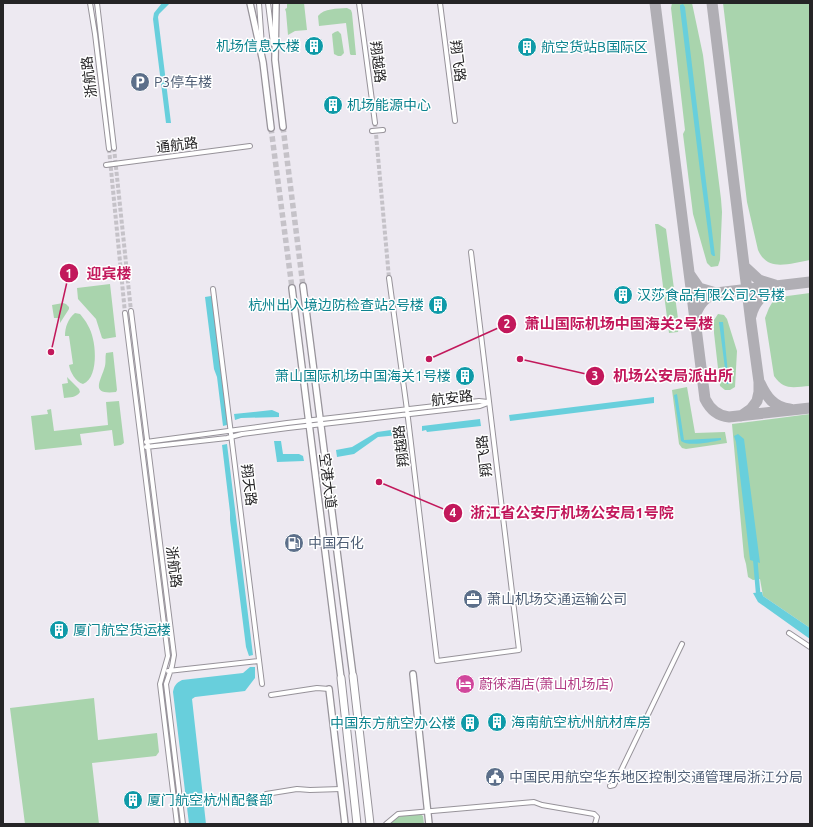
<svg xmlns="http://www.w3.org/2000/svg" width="813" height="827" font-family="Ubuntu,'Noto Sans SC',sans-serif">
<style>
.green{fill:#a9d4ad}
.water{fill:#68cfdc}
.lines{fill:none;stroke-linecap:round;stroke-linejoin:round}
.canal{stroke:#68cfdc;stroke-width:4.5}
.taxiway{stroke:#b0aeb4;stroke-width:11}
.street-tunnel{stroke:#c5c2c8;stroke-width:4;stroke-dasharray:4 2;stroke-linecap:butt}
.secondary-tunnel{stroke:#c5c2c8;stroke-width:5.5;stroke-dasharray:5.5 3;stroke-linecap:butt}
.street-casing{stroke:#97939a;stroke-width:6}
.secondary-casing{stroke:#97939a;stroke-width:8}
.highway-casing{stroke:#97939a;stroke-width:9}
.street{stroke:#fff;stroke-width:4}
.secondary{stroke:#fff;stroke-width:5.5}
.highway{stroke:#fff;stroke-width:7}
.labels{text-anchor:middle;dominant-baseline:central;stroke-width:3;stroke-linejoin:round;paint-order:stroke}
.culture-label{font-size:14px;fill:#0d838f;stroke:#fff;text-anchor:start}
.street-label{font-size:14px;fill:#252426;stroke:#fff}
.service-label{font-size:14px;fill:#4e5e75;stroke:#fff;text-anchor:start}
.hotel-label{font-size:14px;fill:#b23c85;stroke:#fff;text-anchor:start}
.leader{fill:none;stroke:#c2185b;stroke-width:1.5}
.callout-dot{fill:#c2185b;stroke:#fff;stroke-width:1.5}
.mark-label{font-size:12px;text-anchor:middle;font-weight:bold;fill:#fff}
.callout-label{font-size:15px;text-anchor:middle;font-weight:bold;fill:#c2185b;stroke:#fff;stroke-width:3;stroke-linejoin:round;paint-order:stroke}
</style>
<rect width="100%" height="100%" fill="#ede9f1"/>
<path class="green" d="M287,3H304L307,30L295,31L288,35L286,12L285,9L287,8Z
M672,3H692L703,55L721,199L722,212L720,260L718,266L711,267L707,263L693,214L683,134L685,130L671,8Z
M723,3H810V260C790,263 768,273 758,250L747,202Z
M347,8L351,10L352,13L356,55H351L350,54L346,23L319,26L318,16C324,8 337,9 347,8Z
M338,31L341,34L344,53L341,56H338L334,54L332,34L335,32Z
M655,224H658L666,229L679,326L678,332L669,333Z
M110,284L116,337L104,339L102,338L96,319L78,299L77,288Z
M810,293V386C794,387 784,391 774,376L765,318L769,308L773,301L780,297Z
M63,303L66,304L69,307V309L60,323V318H54L52,305Z
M75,313L80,314C86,321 91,329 93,339C96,351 97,379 83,384C76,382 70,372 69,365L73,364L69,336H65C65,327 68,319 75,313Z
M718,314L724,315L727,319L737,351L735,387L730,390H725L720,386L714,333V320Z
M113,352L117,390L116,392C89,395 101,381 105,366C106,361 105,357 106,353Z
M67,377L79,389L80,392C76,398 70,397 64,398L62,384L68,383Z
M687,387L695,433L725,432L727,443L686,449L682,448L679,444L672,390Z
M119,401L124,443L121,445L114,446L112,430L80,434L82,445L35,450L31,416L48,414L47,410L51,409L54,431L108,425L106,402Z
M810,414V628L763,596L760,579L753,580L748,577L746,564L744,557L732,424Z
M94,698L98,740L157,733L159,752L156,756L92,763L99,824H25L10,708Z
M420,814L423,816L424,824H389C397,814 408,815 420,814Z"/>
<path class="water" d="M162,3H170L159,14L158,17L171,123H166L153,19L154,13Z
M683,4L685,7L715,256H713L711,254L701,179L680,8V5Z
M211,296L212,297L228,422L227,425L223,426L217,377L214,369L205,297Z
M719,322H723L729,384H727Z
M677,394L684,440L721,438V440C711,442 688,447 681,441L674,395Z
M654,397V403L510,421L509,415Z
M272,410L279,413V417L241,418L235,420L234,414Z
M480,419L481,426L427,432L426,430L422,431V426Z
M398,429L399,435L378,437L354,454L337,457L336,450L352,447L377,432Z
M738,434L744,439L760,563L750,560L736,442L734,436Z
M274,441H281L283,454H299L303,456L304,461L277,462Z
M227,444L253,655L249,656L246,647L230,520V512L222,445Z
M762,592L763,596L810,628V639L758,602L753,593Z
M250,667H255V678L245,691L195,697L192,699L206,824H189L173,692C174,686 176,683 182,680L243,673Z"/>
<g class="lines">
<path class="canal" d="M755,557L758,592L760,597"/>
<path class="taxiway" d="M655,3L705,399C710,409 717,416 729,417L810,408
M712,3L751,323L759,382V392L757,401L751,409L741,416
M745,267L759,280L775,285
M690,275L699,288L716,293L810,282
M695,316C699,305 704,298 716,293
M751,316C754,302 764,293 776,287
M760,383C766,396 774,408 790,409"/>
<path class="street-tunnel" d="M375,123L389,278
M114,148L131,311
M109,149L125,313"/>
<path class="secondary-tunnel" d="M283,127L303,286
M271,128L292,288"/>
<g class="street-casing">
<path id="street" d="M90,3L95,34L109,149
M97,3L114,148
M259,3L262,46
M268,3L273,44
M359,3L375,123
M440,3L455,121
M372,131L383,130
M106,165L250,146
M389,278L407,410L437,661L519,650L471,252
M213,289L262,684
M131,311L174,655L172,666L166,684L183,824
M125,313L168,656L160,684L177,824
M146,442L287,423L479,401L488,402
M146,447L227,438L242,434L288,428L480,406L488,403
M789,633L810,647
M168,671L259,661
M271,695L317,688L329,689
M610,786L614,785L682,644
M263,798L266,794L297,789L310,790L341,789
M386,824L398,814L534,802L542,805L594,814L597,817L595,824"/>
</g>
<g class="secondary-casing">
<path id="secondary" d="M250,3L263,62L271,128
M276,3L275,60L283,127
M303,286L353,676
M292,288L341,678
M413,674L429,824
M329,689L345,824"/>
</g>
<g class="highway-casing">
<path id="highway" d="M353,676L370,824
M341,678L357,824"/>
</g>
<use href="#street" class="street"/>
<use href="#secondary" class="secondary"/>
<use href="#highway" class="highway"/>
</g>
<defs>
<g id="building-disc" transform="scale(1)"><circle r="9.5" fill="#0f9aa8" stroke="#fff"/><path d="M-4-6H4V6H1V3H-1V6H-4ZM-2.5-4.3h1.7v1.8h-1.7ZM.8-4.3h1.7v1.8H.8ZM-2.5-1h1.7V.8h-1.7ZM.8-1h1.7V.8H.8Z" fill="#fff"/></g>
<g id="parking-disc" transform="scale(1)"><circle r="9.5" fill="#5c6f8a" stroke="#fff"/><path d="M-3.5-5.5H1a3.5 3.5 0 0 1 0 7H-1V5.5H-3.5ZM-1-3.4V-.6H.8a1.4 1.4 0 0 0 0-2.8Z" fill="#fff"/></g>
<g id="fuel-disc" transform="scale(1)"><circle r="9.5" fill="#5c6f8a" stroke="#fff"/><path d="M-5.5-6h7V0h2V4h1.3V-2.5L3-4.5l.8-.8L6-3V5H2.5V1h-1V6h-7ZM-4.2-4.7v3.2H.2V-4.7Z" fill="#fff"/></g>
<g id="office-disc" transform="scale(1)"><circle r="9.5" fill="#5c6f8a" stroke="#fff"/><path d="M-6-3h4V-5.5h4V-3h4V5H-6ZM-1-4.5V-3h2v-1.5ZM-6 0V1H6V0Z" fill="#fff"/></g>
<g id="hotel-disc" transform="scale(1)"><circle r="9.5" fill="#d1479c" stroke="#fff"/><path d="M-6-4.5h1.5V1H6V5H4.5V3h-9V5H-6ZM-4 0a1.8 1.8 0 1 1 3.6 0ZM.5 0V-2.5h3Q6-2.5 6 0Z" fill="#fff"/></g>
<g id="civic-disc" transform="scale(1)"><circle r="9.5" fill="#5c6f8a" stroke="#fff"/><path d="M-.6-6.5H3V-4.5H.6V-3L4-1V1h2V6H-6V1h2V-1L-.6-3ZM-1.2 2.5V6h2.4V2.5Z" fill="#fff"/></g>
</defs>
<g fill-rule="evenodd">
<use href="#building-disc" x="314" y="46"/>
<use href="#building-disc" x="527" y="47"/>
<use href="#parking-disc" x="140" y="82"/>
<use href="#building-disc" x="333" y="105"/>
<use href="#building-disc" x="623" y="295"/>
<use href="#building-disc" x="438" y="305"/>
<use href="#building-disc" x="465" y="376"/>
<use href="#fuel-disc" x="294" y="543"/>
<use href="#office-disc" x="473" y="599"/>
<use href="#building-disc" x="59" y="630"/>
<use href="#hotel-disc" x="465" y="684"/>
<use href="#building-disc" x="497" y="722"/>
<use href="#building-disc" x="470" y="723"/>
<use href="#civic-disc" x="495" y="777"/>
<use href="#building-disc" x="133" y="800"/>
</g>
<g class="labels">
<g class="culture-label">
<text x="300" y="46" text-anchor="end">机场信息大楼</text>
<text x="541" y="47">航空货站B国际区</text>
<text x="347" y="105">机场能源中心</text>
<text x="637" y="295">汉莎食品有限公司2号楼</text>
<text x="424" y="305" text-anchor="end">杭州出入境边防检查站2号楼</text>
<text x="451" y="376" text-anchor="end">萧山国际机场中国海关1号楼</text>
<text x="73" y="630">厦门航空货运楼</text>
<text x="511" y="722">海南航空杭州航材库房</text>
<text x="456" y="723" text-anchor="end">中国东方航空办公楼</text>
<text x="147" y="800">厦门航空杭州配餐部</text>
</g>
<g class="street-label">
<text transform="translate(458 61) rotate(83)">翔飞路</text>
<text transform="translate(378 62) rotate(83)">翔越路</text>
<text transform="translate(89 77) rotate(-97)">浙航路</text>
<text transform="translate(177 145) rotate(-7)">通航路</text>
<text transform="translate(452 398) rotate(-7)">航安路</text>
<text transform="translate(401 446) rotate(-97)">翔越路</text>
<text transform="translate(484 456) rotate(-97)">翔飞路</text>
<text transform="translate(328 481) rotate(83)">空港大道</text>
<text transform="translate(249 485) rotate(83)">翔天路</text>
<text transform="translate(174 567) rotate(83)">浙航路</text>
</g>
<g class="service-label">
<text x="154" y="82">P3停车楼</text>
<text x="308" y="543">中国石化</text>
<text x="487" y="599">萧山机场交通运输公司</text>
<text x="509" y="777">中国民用航空华东地区控制交通管理局浙江分局</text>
</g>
<g class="hotel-label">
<text x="479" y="684">蔚徕酒店(萧山机场店)</text>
</g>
</g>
<path class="leader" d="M51 352L69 273M429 359L507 324M520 359L595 376M379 482L453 513"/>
<g class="callout-dot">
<circle cx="51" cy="352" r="4"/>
<circle cx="429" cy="359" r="4"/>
<circle cx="520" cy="359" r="4"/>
<circle cx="379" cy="482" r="4"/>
<circle cx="69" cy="273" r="10"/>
<circle cx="507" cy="324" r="10"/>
<circle cx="595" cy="376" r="10"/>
<circle cx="453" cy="513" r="10"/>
</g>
<g class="mark-label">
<text x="69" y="278">1</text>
<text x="507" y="328">2</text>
<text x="595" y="380">3</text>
<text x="453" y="517">4</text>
</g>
<g class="callout-label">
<text x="109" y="279">迎宾楼</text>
<text x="619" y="329">萧山国际机场中国海关2号楼</text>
<text x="673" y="381">机场公安局派出所</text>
<text x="572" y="518">浙江省公安厅机场公安局1号院</text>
</g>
<rect width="813" height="827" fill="none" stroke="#252426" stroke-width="8"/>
</svg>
